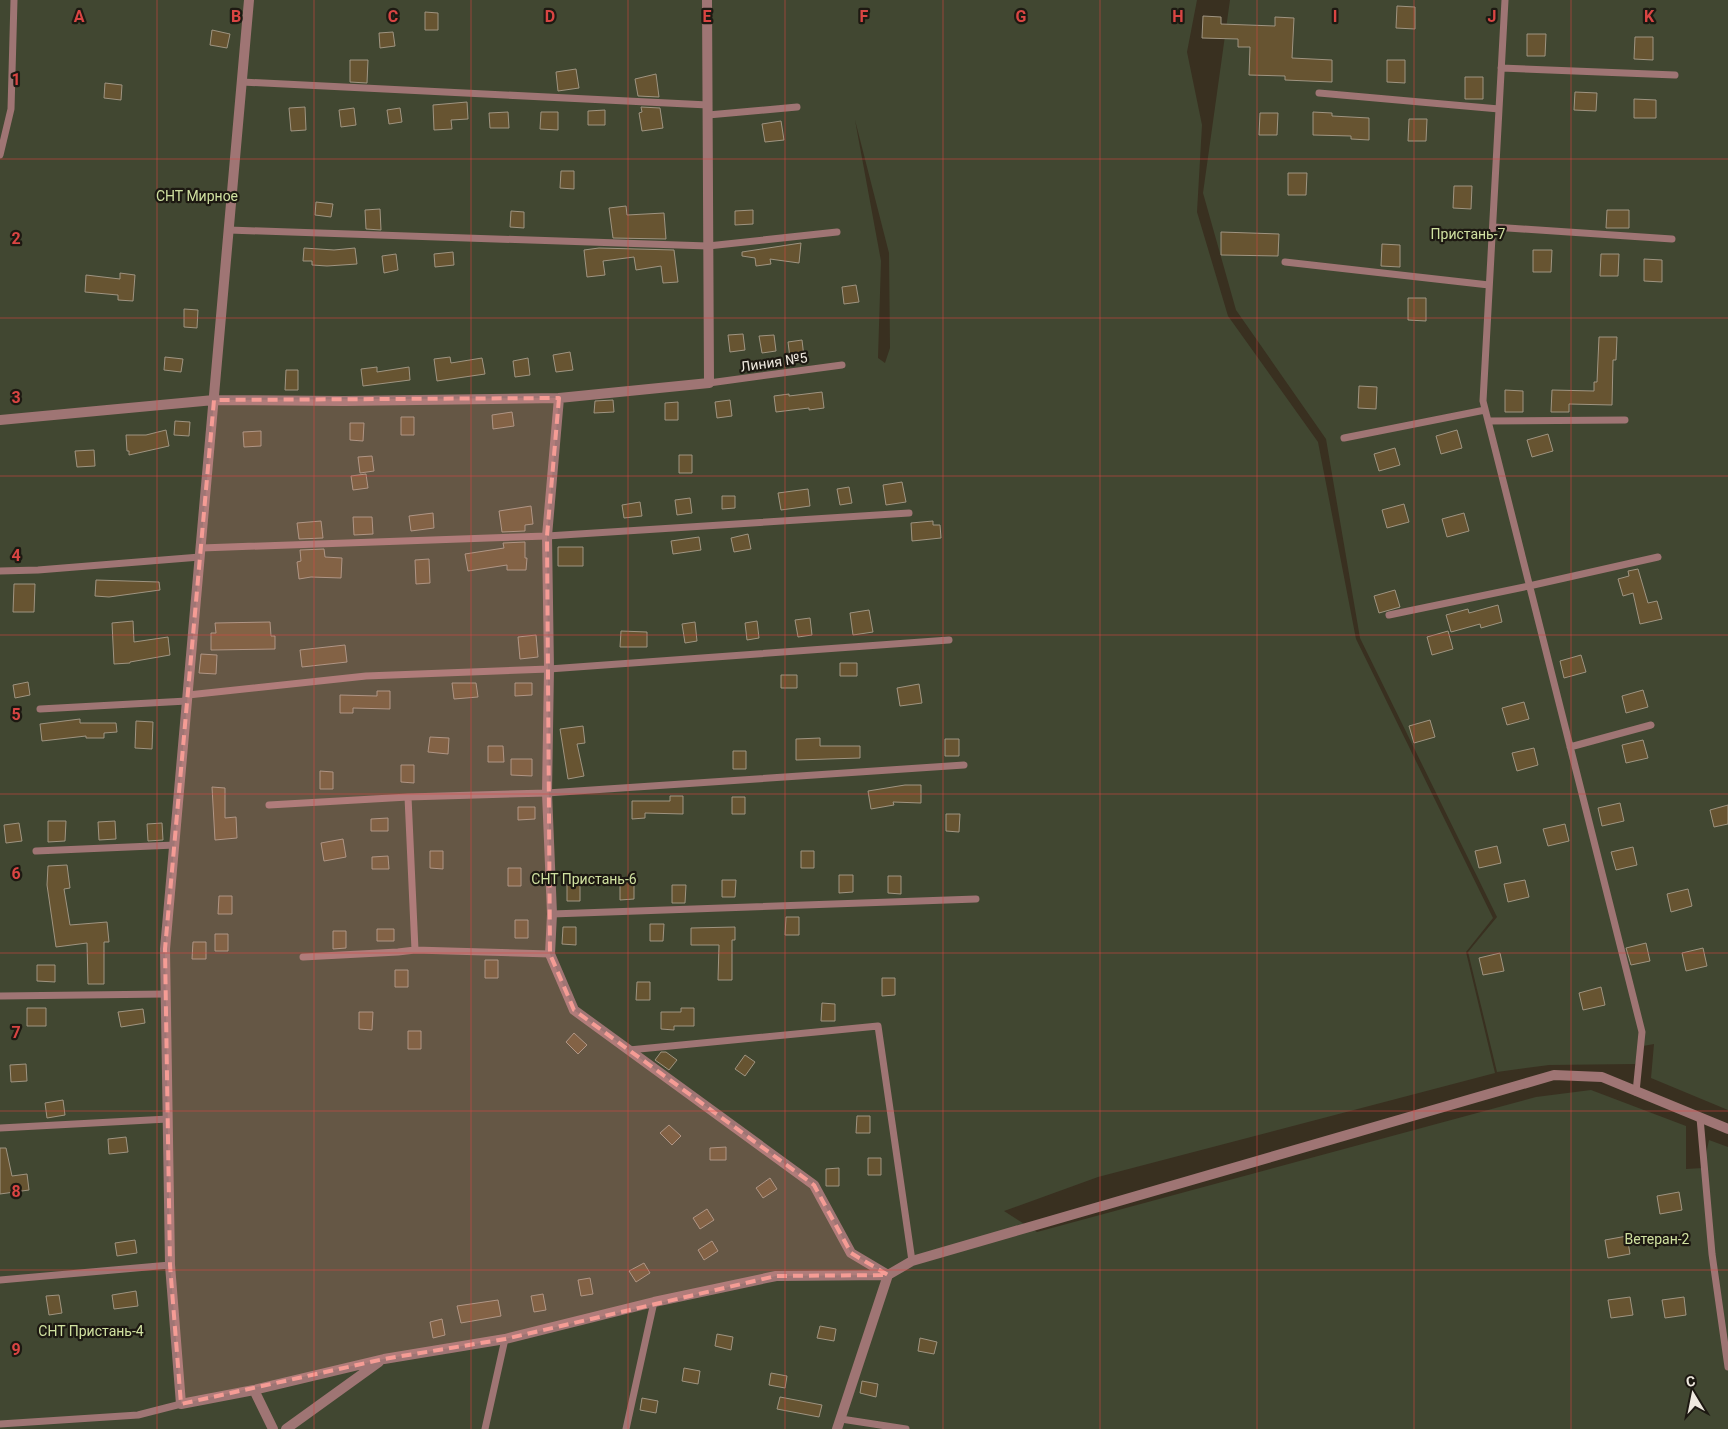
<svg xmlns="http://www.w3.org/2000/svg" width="1728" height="1429" font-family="Roboto,sans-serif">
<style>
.green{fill:#414731;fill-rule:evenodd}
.building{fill:#675431;stroke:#9f9481}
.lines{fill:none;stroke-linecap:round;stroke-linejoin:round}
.service{stroke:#9f7574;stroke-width:7}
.minor{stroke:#9f7574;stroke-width:10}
.marked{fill:#f59c95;fill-opacity:0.2;stroke:#f59c95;stroke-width:4;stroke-dasharray:10 6;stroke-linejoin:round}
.grid{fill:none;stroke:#da4543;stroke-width:1;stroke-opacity:0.55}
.labels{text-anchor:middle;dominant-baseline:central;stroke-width:4.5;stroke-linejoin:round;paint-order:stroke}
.park-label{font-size:14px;fill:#d0e1a0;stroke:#1d1912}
.street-label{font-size:14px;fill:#efe9df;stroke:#1d1912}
.grid-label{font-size:16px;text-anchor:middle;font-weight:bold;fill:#da4543;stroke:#1d1912;stroke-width:4.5;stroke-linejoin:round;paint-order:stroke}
</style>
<rect width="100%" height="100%" fill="#393020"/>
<path class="green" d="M0,0H1197L1187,52L1202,125L1197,212L1228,316L1318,442L1356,639L1493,918L1466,952L1495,1073L1098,1177L1004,1211L1037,1232L1536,1097L1591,1090L1686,1126V1169L1703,1168L1709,1140L1728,1147V1429H0ZM855,120L889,253L890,348L885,363L878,358L881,261Z
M1230,0H1728V1110L1651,1078L1654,1044L1643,1046L1635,1064L1549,1065L1497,1072L1468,952L1497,917L1360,638L1326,439L1236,310L1203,193Z"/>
<path class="building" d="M1397,6L1415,7V29L1396,28Z
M425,12L438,13V30H425Z
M1203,16L1221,17V24L1275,26V17L1294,18L1292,58L1332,60V82L1285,80V76L1249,75L1250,47H1238V39L1202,38Z
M212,30L230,34L227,48L210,45Z
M393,32L395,46L380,48L379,33Z
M1527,34H1546L1545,56H1527Z
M1635,37H1653V60L1634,59Z
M350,60H368L367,83L350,82Z
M1387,60H1405V83L1387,82Z
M576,69L579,88L558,91L556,72Z
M656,74L659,97L638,96L635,79Z
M1465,77H1483V99H1465Z
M105,83L122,85L121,100L104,98Z
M1575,92L1597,93L1596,111L1574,110Z
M1634,99L1656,100V118H1634Z
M467,102L468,119L451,120L452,129L434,130L433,105Z
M305,107L306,130L291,131L289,108Z
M641,107L660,108L663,128L642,131L639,113L642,112Z
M354,108L356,125L341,127L339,110Z
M400,108L402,122L389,124L387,110Z
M605,110V125H588V111Z
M508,112L509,128H490L489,113Z
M541,112H558V130L540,129Z
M1313,112L1332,113V116L1369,118V140L1351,139V136L1313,135Z
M1260,113H1278L1277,135H1259Z
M1409,119H1427L1426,141H1408Z
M781,121L784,140L765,142L762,124Z
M561,171H574V189L560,188Z
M1288,173H1307L1306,195H1288Z
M1454,186H1472L1471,209L1453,208Z
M316,202L333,204L331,217L315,215Z
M626,206L627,215L664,213L666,239L613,238L609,208Z
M380,209L381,230L366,229L365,210Z
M753,210V224L735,225V211Z
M1607,210H1629V228H1606Z
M511,211L524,212V228L510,227Z
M1221,232L1279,234L1278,256L1221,255Z
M801,243L799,263L770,259L771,264L756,266L755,258L742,256V252Z
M1382,244L1400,245V267L1381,266Z
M304,248L334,250L355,248L357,264L327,266L312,265V261H303Z
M599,248L674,250L678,282L663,283L661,266L636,270L634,257L603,261L605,275L587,277L584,250Z
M1533,250H1552L1551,272H1533Z
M453,252L454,265L435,267L434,254Z
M396,254L398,270L384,273L382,256Z
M1601,254H1619L1618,276H1600Z
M1644,259L1662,260V282L1644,281Z
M120,273L135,275L133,301L118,300V295L85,292L86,275L120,279Z
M856,285L859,302L844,304L842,287Z
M1408,298H1426V321L1408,320Z
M184,309L198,310L197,328L184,327Z
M743,334L745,350L730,352L728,335Z
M774,335L776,351L762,353L759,336Z
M1599,337H1617L1616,360H1613L1612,405L1569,404V412H1551L1552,390L1594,391V382H1597Z
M802,340L804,357L790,358L788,342Z
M570,352L573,370L556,372L553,355Z
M165,357L183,359L181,372L164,370Z
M450,357L451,363L482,358L485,374L437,381L434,359Z
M528,358L530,375L515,377L513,361Z
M377,367V372L409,367L410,380L363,386L361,369Z
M286,370H298V390H285Z
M1359,386L1377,387L1376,409L1358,408Z
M1505,390L1523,391V412H1505Z
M822,392L824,408L809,410V408L776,412L774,396L789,394V396Z
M613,400L614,412L594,413L595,401Z
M730,400L732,416L717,418L715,402Z
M678,402V420H665V403Z
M512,412L514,426L493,429L492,415Z
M401,417H414V435H401Z
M175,421L190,422L189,436L174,435Z
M350,423H364L363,441L350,440Z
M166,430L169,446L129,455V451H127L126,435H146Z
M1457,430L1462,448L1441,454L1436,436Z
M261,431V446L244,447L243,432Z
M1548,434L1553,451L1532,457L1527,440Z
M1395,448L1400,465L1379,471L1374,454Z
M94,450L95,466L77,467L75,451Z
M679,455H692V473H679Z
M372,456L374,471L360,473L358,457Z
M366,474L368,488L353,490L351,476Z
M902,482L906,502L886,505L883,485Z
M849,487L852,503L840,505L837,489Z
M808,489L810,506L781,510L778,493Z
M722,496H735V508L722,509Z
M690,498L692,513L677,515L675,500Z
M640,502L642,516L624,518L622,505Z
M1404,504L1409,522L1387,528L1382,510Z
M531,506L533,524L525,525V531L502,532L499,511Z
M433,513L434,528L411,531L409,516Z
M1464,513L1469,531L1447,537L1442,519Z
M353,517H372L373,534L354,535Z
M321,521L323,538L299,539L297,523Z
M933,521V525H940L941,538L912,541L911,523Z
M748,534L751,549L734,552L731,538Z
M699,537L701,550L673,554L671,541Z
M525,542V558H527L526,570H507V565L468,571L465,554L504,548L503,543Z
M558,547H583V566H558Z
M324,549L325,557L342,558L341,578L311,577L299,579L297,562L301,561L300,550Z
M429,559L430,583L416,584L415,560Z
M1638,569L1648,603L1657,601L1662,619L1640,624L1633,593L1623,596L1618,579L1629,576L1628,571Z
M96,580L159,582L160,590L109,597L95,596Z
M14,584H35L34,612H13Z
M1395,590L1400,607L1379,613L1374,596Z
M1498,605L1502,622L1481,628L1480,624L1451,632L1446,615L1468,609L1469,613Z
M869,610L873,632L853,635L850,613Z
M810,618L812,635L798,637L795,620Z
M133,621L134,642L168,637L170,655L130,662V663L114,664L112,623Z
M757,621L759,638L747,640L745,623Z
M270,622L271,636H275V649L211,650V633H216L215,623Z
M695,622L697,641L685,643L682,624Z
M621,631L647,632V647H620Z
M1448,631L1453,649L1432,655L1427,637Z
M536,635L538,657L520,659L518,637Z
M345,645L347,662L302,667L300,650Z
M201,654L217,655L216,674L199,673Z
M1581,655L1586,672L1564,678L1560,661Z
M840,663H857V676H840Z
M781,675H797V688H781Z
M28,682L30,695L15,698L13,685Z
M452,683H476L478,697L454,699Z
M515,683H532V695L515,696Z
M919,684L922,703L900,706L897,688Z
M1643,690L1648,707L1626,713L1622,696Z
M377,691H390V709L353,708V713H340V695L377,696Z
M1524,702L1529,719L1507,725L1502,708Z
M80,719V723H116L117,732L104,733V738H86V736L42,741L40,724Z
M1430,720L1435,737L1414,743L1409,726Z
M136,721L153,722L152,749L135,748Z
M583,726L585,743L577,744L584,776L568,779L560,729Z
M430,737L449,738L448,754L428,752Z
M820,738V746H860V758L796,760V739Z
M945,739H959V756H945Z
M1643,740L1648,758L1626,763L1622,745Z
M488,746H503L504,762H488Z
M1534,748L1538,765L1517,771L1512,753Z
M733,751H746V769H733Z
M511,759H532V776L511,775Z
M401,765H414V783L401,782Z
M320,771L333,772V789H320Z
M905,785H921V803L893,802L894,805L871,809L868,791Z
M212,787L225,788V818L236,817L237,838L215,840Z
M670,796H683V814L645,813V818L632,819V801H670Z
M732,797H745V814H732Z
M1620,803L1624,821L1602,826L1598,808Z
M1728,805V824L1714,827L1710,810Z
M518,807H535V819L518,820Z
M946,814H960L959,832L946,831Z
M388,818V831H371V819Z
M48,821H66L65,841L48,842Z
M115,821L116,839L99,840L98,822Z
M19,823L22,841L6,843L4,825Z
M162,823L163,840L148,841L147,824Z
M1565,824L1569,841L1548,846L1543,829Z
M343,839L346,857L324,861L321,843Z
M1497,846L1501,863L1479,868L1475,851Z
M1633,847L1637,865L1616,870L1611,852Z
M430,851H443V869L430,868Z
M801,851H814V868H801Z
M388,856L389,869H372V857Z
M67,865L70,888L64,889L70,925L107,922L109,942H104V984H88L87,943L56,947L47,885L48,866Z
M508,868H521V886H508Z
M839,875H853V892L839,893Z
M888,876H901V894L888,893Z
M722,880H736L735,897H722Z
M1525,880L1529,897L1508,902L1504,884Z
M620,882H634V899L620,900Z
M567,883H580V901H567Z
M672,885H686L685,903H672Z
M1688,889L1692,906L1671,912L1667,894Z
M219,896H232V914H218Z
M786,917H799V935H785Z
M515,920H528V938H515Z
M650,924H664L663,941H650Z
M563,927H576V945L562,944Z
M735,927V940H732V980H718L719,945H691V928Z
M377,929H394V941H377Z
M333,931H346V948L333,949Z
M215,934H228V951H215Z
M193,942H206V959H192Z
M1646,943L1650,961L1631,965L1626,948Z
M1703,948L1707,966L1686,971L1682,953Z
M1500,953L1504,971L1483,975L1479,958Z
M485,960H498V978H485Z
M37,965H55V982L37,981Z
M395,970H408V987H395Z
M882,978H895V995L882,996Z
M637,982H650V1000H636Z
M1601,987L1605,1005L1583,1010L1579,993Z
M822,1003L835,1004V1021H821Z
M27,1008H46V1026H27Z
M681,1008H694V1026H674V1030L661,1029V1012H681Z
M143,1009L145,1023L121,1027L118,1012Z
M359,1012H373L372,1030L359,1029Z
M408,1031H421V1049H408Z
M574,1033L587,1045L578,1054L566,1042Z
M661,1052H666L677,1060L669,1070L655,1060Z
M745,1055L755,1062L745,1076L735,1069Z
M26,1064L27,1081L11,1082L10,1065Z
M63,1100L65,1115L47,1118L45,1103Z
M857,1116H870V1133H856Z
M669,1125L681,1136L672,1145L660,1133Z
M126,1137L128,1152L109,1154L108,1139Z
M726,1147V1160H710V1148Z
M0,1148H6L12,1176L27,1174L29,1190L0,1194Z
M868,1158H881V1175H868Z
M839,1168V1186H826V1169Z
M770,1178L777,1189L763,1198L756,1188Z
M1679,1192L1682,1210L1660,1214L1657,1196Z
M707,1209L714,1220L700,1229L693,1218Z
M1627,1236L1630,1254L1608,1258L1605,1240Z
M135,1240L137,1253L117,1256L115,1243Z
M712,1241L718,1251L704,1260L698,1250Z
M644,1263L650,1273L636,1282L629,1271Z
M590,1278L593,1294L581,1296L578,1280Z
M136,1291L138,1306L114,1309L112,1295Z
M543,1294L546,1310L534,1312L531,1296Z
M59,1295L62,1313L49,1315L46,1296Z
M1630,1297L1633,1315L1611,1318L1608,1300Z
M1684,1297L1686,1315L1665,1318L1662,1300Z
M498,1300L501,1316L461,1323L457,1306Z
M442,1319L445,1335L433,1338L430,1322Z
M820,1326L836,1329L834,1341L817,1338Z
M717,1334L733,1337L731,1350L715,1346Z
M920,1338L937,1342L934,1354L918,1351Z
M684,1368L700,1371L698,1384L682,1381Z
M771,1373L787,1376L785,1388L769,1385Z
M862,1381L878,1384L876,1397L860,1393Z
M780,1397L822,1405L819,1417L777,1409Z
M642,1398L658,1401L656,1413L640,1410Z"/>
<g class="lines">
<path class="service" d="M1505,0L1483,401L1642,1032L1636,1092
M1501,68L1675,75
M242,82L708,105
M1319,93L1499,109
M708,115L797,107
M0,155L11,109L14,0
M1493,227L1672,239
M229,230L708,246L837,232
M1285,262L1489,285
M709,383L842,365
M1488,421L1625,420
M1344,438L1485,410
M201,548L547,536L909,513
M0,571L38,570L200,557
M1389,615L1529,586L1658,557
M188,695L366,676L549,669L949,640
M40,709L187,701
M1570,747L1651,725
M408,797L415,950
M269,805L408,797L547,793L964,765
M36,851L175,845
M552,914L976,899
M303,957L398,952L415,950L550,954
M1,996L166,994
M629,1050L878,1026L912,1261
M1700,1118L1712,1254L1728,1367
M0,1128L168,1119
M0,1280L170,1265
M841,1419L906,1429
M0,1424L138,1415L181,1404
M485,1429L505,1339
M626,1429L654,1302"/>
<path class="minor" d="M249,0L165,949L170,1265L181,1404L254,1390L384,1359L505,1339L654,1302L776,1276L888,1275L912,1261L1554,1075L1602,1077L1728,1129
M707,0L709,383L559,398L547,536L549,669L547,793L552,914L550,954L574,1010L814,1185L851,1253L888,1275L837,1429
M0,420L214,400L344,401L559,398
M254,1390L273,1429
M286,1429L379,1362"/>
</g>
<path class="marked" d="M559,398L547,536L550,954L574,1010L814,1185L851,1253L888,1275L776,1276L505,1339L384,1359L181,1404L170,1265L165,949L214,400Z"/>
<path class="grid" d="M157,0V1429M314,0V1429M471,0V1429M628,0V1429M785,0V1429M943,0V1429M1100,0V1429M1257,0V1429M1414,0V1429M1571,0V1429M0,159H1728M0,318H1728M0,476H1728M0,635H1728M0,794H1728M0,953H1728M0,1111H1728M0,1270H1728"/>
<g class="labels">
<g class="park-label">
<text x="197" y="196">СНТ Мирное</text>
<text x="1468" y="234">Пристань-7</text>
<text x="584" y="879">СНТ Пристань-6</text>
<text x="1657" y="1239">Ветеран-2</text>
<text x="91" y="1331">СНТ Пристань-4</text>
</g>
<g class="street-label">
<text transform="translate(774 362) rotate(-8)">Линия №5</text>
</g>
</g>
<g class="grid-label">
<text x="79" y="22">A</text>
<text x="236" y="22">B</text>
<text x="393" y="22">C</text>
<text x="550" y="22">D</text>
<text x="707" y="22">E</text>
<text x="864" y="22">F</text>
<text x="1021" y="22">G</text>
<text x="1178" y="22">H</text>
<text x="1335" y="22">I</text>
<text x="1492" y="22">J</text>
<text x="1649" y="22">K</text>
<text x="16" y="85">1</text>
<text x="16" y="244">2</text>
<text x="16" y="403">3</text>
<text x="16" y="561">4</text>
<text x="16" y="720">5</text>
<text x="16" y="879">6</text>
<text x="16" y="1038">7</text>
<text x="16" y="1197">8</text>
<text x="16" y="1355">9</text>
</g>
<g transform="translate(1693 1394) rotate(350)" stroke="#1d1912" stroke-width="4" paint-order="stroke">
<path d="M0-4L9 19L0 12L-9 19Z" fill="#efe9df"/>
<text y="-8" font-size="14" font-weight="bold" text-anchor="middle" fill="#efe9df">С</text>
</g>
</svg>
